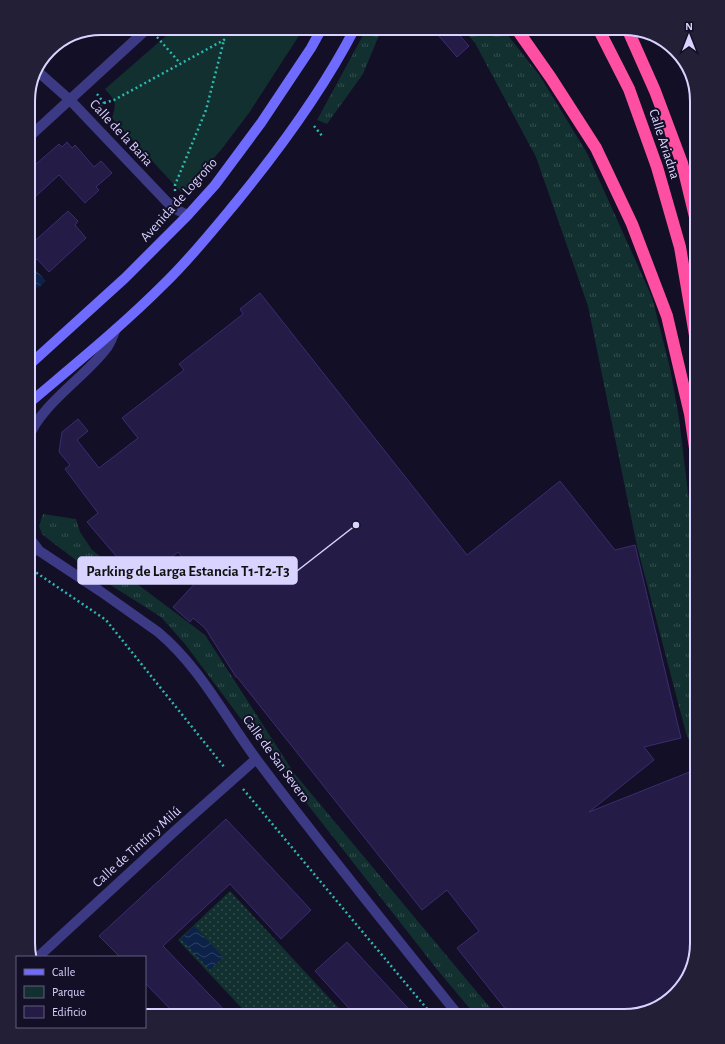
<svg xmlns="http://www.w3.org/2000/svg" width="725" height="1044" font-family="'Alegreya Sans',sans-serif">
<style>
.grass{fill:url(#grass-tufts)}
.park{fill:#12302f}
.garden{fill:url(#garden-dots)}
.water{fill:url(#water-waves)}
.building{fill:#241b47;stroke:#3b2d73}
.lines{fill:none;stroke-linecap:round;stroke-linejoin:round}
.path{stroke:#2fb8b0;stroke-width:2.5;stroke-dasharray:2 3;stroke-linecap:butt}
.minor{stroke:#3d3a85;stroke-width:10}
.secondary{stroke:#6f6bff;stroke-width:10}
.motorway{stroke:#ff4fa3;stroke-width:12}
.labels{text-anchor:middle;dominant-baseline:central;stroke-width:4;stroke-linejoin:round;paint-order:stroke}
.street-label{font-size:14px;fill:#d9d4ff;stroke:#130f26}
.rim{fill:none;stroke:#d9d4ff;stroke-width:2}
.leader{fill:none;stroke:#d9d4ff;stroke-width:1.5}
.callout-dot{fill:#d9d4ff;stroke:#130f26;stroke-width:1.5}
.callout{fill:#d9d4ff;stroke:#d9d4ff;stroke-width:1.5}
.callout-label{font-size:15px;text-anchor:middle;font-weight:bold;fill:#111}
</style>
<defs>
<pattern id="grass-tufts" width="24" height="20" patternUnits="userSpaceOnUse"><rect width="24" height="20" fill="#12302f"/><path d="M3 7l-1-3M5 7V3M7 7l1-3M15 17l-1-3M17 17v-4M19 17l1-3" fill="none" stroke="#344d4e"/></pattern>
<pattern id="garden-dots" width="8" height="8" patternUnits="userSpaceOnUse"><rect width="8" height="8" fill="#12302f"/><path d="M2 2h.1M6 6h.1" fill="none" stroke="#344d4e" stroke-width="1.8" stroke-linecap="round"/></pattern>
<pattern id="water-waves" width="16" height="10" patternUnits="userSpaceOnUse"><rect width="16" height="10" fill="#0c2248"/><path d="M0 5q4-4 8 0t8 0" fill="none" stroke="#2f4163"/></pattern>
</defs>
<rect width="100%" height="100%" fill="#130f26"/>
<path class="grass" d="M367,28H382L363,74L327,124L317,120Z
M462,28H502L540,76L587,153L652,297L670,368L679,418L689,501L697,549V761L686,733L637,546L588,306L536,157L475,43Z
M43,514L76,519L80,532L92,550L205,635L294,773L497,1016H476L440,973L256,739L185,644L161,617L101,579L48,539L42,534L39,526Z"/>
<path class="park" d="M175,28H304L249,113L221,150L185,191L181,192L112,118C117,102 115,101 105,89Z"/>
<path class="garden" d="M230,891L346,1016H249L178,940Z"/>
<path class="water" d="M33,267L46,281L38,288L28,278V271Z
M194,926L223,957L210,970L181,939Z"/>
<path class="building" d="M432,28H453L469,46L457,57Z
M67,142L72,148L75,145L94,167L101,161L112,173L96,187L99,190L85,203L59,175L36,196L28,187V171L59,144L62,147Z
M68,211L78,221L75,225L86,238L49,272L37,259L28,267V247Z
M260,293L467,555L560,481L615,550L635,545L681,738L644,747L654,760L589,812L697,769V944L687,980L678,990L654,1008L625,1016H511L457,948L479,931L447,890L422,910L237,677H236L205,628L193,618L190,622L173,607L199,579L178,552L139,583L87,522L98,513L65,469L70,465L59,452L62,432L78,419L88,431L77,440L99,468L138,438L122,418L184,370L179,364L243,314L240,309Z
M226,819L311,910L281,939L230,884L163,946L230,1016H177L145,983V957H120L99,936Z
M347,942L415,1016H356L315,971Z"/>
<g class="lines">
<path class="path" d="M157,37L180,63
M97,94L104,103L97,109
M104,103L114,100L224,40V28
M314,126L323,137
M175,191V185L206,110L224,40
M28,567L106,620L225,768
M243,789L433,1016"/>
<path class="minor" d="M35,69L70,100L167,202L177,210L188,215
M28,138L148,28
M28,439C40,405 84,378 106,349C111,343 113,335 116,329
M28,536L38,549
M28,545L41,552L100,591L158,632C200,667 225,717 257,760C322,847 391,931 459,1016
M38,957L176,830L256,759"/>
<path class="secondary" d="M28,366L125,278L188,215L215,185L261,123L311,48L322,28
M28,404C74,365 121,327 164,284C191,258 214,229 238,200C282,146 323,90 355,28"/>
<path class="motorway" d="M516,28L551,78L596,148L632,224L667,316L690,414L697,462
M598,28L629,89L657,167L680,247L697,347
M627,28L655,91L682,163L697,225"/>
</g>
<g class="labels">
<g class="street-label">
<text transform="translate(121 133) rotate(47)">Calle de la Baña</text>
<text transform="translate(664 144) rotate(72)">Calle Ariadna</text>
<text transform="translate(179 200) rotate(-48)">Avenida de Logroño</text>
<text transform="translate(276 759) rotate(54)">Calle de San Severo</text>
<text transform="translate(137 847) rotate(-42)">Calle de Tintín y Milú</text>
</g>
</g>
<path d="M0 0H725V1044H0ZM101 35H624A66 66 0 0 1 690 101V943A66 66 0 0 1 624 1009H101A66 66 0 0 1 35 943V101A66 66 0 0 1 101 35Z" fill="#231f37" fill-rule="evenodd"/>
<path class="rim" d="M101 35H624A66 66 0 0 1 690 101V943A66 66 0 0 1 624 1009H101A66 66 0 0 1 35 943V101A66 66 0 0 1 101 35Z"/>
<path class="leader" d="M356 525L297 571"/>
<circle class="callout-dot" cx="356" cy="525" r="4"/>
<rect class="callout" x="78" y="557" width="219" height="27" rx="4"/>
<g class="callout-label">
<text x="188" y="576">Parking de Larga Estancia T1-T2-T3</text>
</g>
<rect x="16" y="956" width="130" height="72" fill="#130f26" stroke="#625e7d"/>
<rect x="24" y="969" width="20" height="6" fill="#6f6bff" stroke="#625e7d"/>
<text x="52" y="976" font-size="12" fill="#d9d4ff">Calle</text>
<rect x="24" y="986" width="20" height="12" fill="#12302f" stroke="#625e7d"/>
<text x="52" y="996" font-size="12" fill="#d9d4ff">Parque</text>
<rect x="24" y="1006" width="20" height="12" fill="#241b47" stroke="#625e7d"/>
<text x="52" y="1016" font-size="12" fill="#d9d4ff">Edificio</text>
<g transform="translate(689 36)" stroke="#130f26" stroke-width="3" paint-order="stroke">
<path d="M0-3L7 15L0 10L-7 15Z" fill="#d9d4ff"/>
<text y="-6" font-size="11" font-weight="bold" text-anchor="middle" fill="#d9d4ff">N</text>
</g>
</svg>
